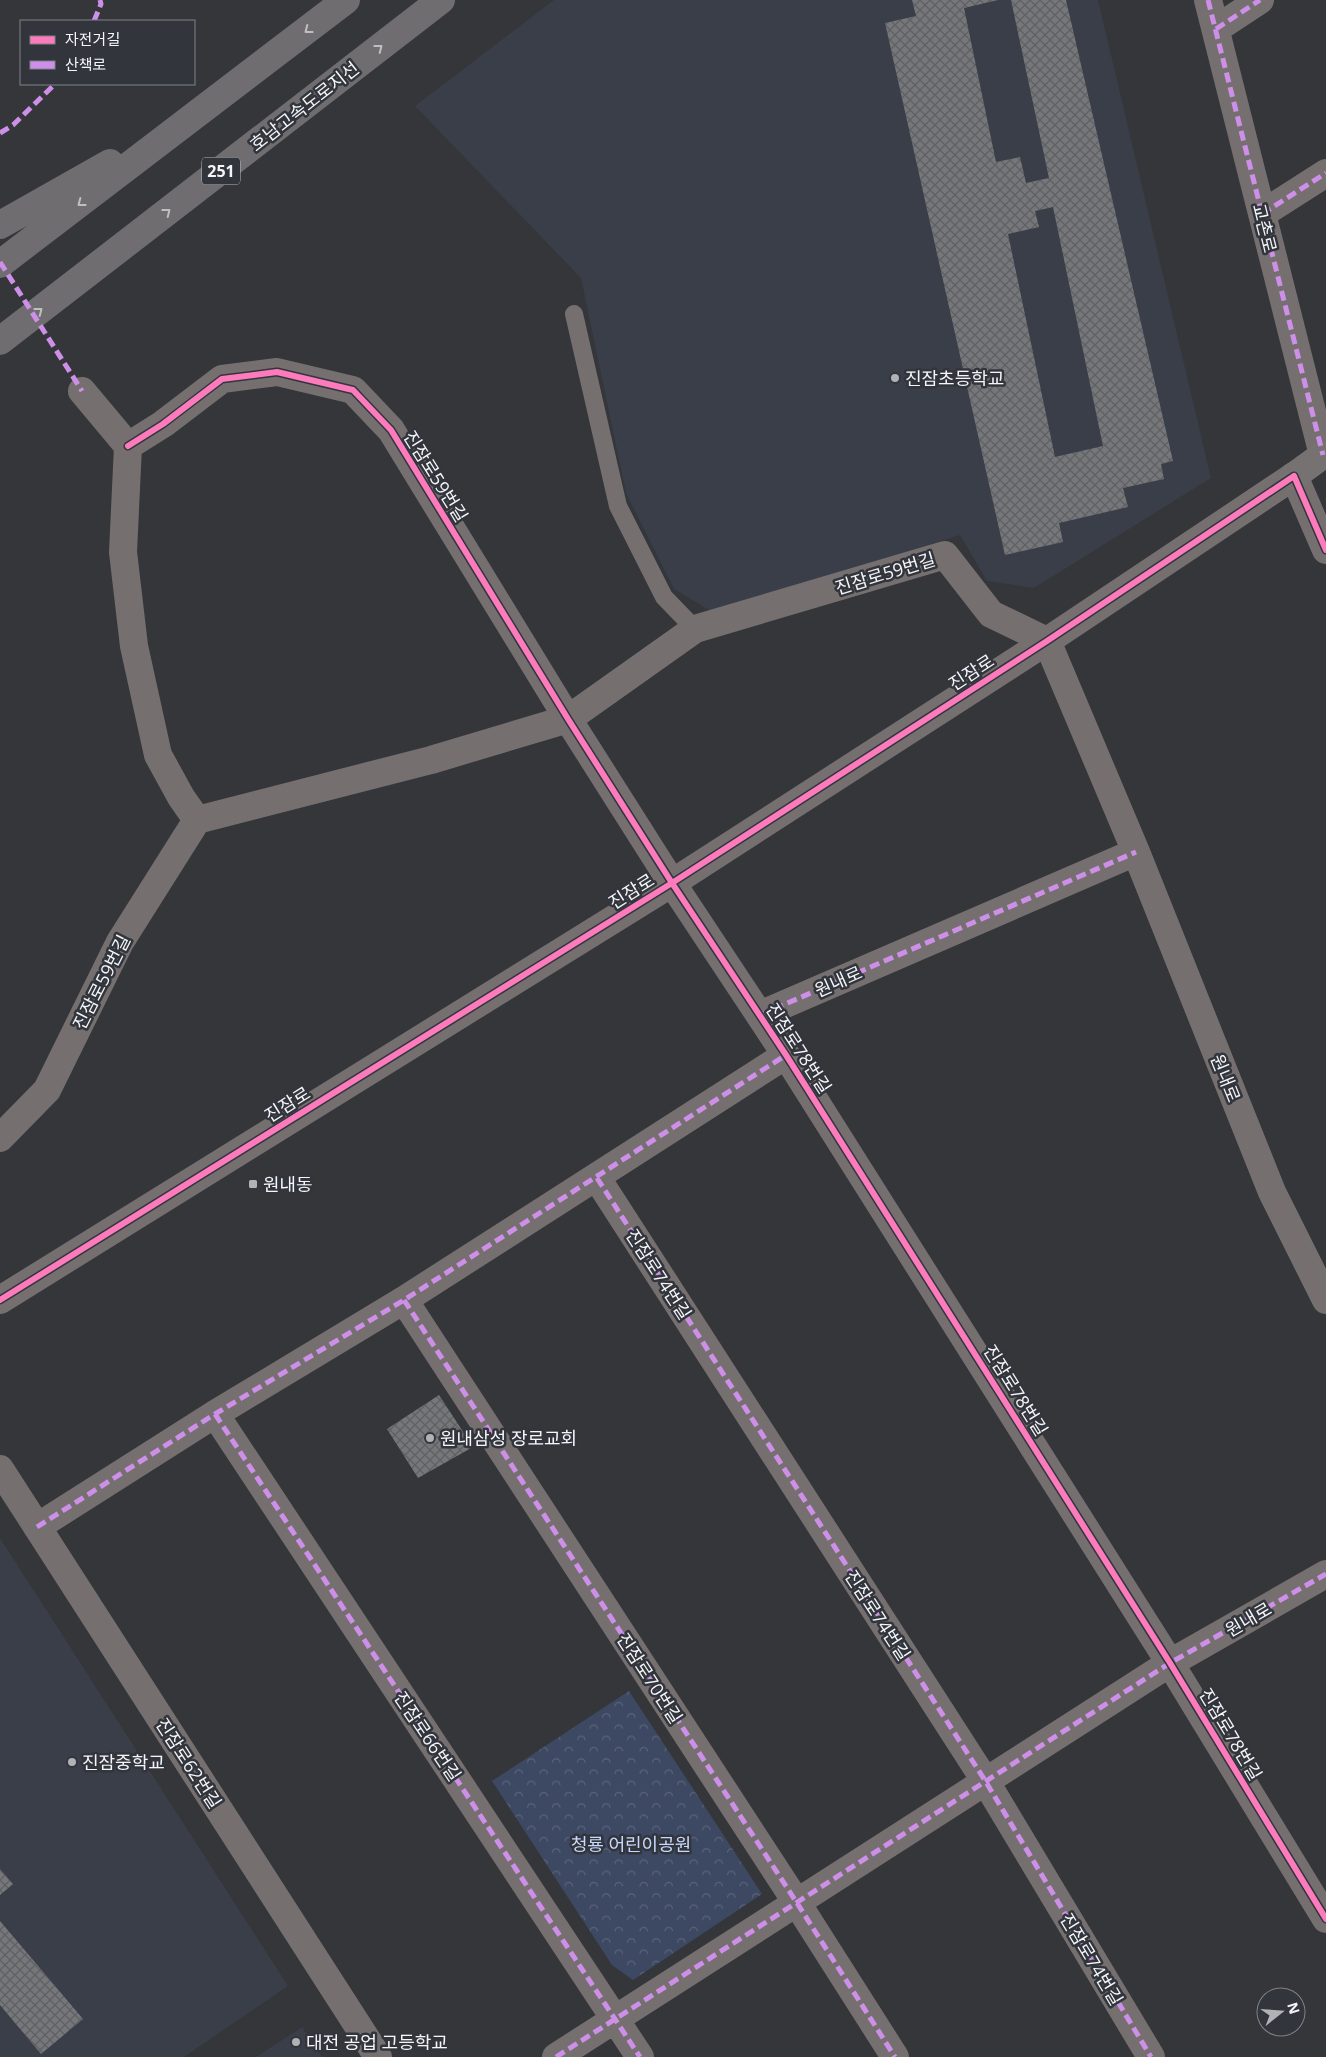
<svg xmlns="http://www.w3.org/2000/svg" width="1326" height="2057" font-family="'Open Sans','Noto Sans KR',sans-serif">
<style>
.built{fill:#393e49}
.forest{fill:url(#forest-crowns)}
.building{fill:url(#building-cross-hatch);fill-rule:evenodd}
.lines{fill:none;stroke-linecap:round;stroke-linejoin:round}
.service{stroke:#75706f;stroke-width:18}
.minor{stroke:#75706f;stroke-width:28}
.tertiary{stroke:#75706f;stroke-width:28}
.secondary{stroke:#777272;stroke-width:28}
.motorway{stroke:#6f6d6f;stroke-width:28}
.quiet{stroke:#ce8fe9;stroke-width:5;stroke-dasharray:10 5;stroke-linecap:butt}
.cycleway-casing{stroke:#32353b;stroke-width:9}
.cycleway{stroke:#fd7abc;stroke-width:6}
.oneway{stroke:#bebfc2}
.poi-dot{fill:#b0b2b6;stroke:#32353b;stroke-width:2}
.labels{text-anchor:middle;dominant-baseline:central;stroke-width:5;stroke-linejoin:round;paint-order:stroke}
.shield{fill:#32353b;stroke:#b9bbc0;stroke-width:1}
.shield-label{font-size:16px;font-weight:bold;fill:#f3f5f9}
.street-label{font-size:18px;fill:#f3f5f9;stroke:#32353b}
.poi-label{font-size:18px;fill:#f3f5f9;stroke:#32353b;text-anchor:start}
.park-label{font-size:18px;fill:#c8d8fe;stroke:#32353b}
</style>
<defs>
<pattern id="forest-crowns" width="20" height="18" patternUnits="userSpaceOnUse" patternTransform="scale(1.25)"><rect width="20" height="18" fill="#3d4863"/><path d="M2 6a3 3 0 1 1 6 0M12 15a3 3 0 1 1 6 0" fill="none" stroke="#5a637a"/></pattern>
<pattern id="building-cross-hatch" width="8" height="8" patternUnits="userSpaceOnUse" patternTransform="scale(1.25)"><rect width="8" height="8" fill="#76777a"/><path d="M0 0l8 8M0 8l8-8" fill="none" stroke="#606062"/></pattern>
</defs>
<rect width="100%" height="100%" fill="#343639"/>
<path class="built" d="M554,0H1098L1211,478L1034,588L987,581L960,535L714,613L674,589L626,493L581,278L415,106Z
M0,1538L288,1986L184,2057H0Z
M302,2027L322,2057H256Z"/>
<path class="forest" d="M629,1691L762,1894L633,1980L612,1965L492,1781Z"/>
<path class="building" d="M912,0H998L964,8L996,162L1020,157L1026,183L1049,178L1011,0H1066L1173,461L1161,464L1164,479L1123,488L1128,507L1059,523L1063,542L1005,555L885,23L916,16ZM1053,207L1103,446L1055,457L1008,234L1039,227L1035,211Z
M439,1395L473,1447L418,1478L387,1429Z
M0,1869L13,1884L0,1895Z
M0,1921L83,2019L41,2054L0,2005Z"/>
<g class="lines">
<path class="service" d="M574,314L618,506L664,597L695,629"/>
<path class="minor" d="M1208,0L1323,455
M1216,29L1260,0
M1262,214L1326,173
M82,391L128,446L123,552L134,646L158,755L181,797L197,820L431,760L568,719L695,629L945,555L991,614L1047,641L1136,852L1272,1192L1326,1300
M128,446L163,424L222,379L277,372L353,390L391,430L568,719L672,883L786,1055L1170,1663L1326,1919
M1294,476L1326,550
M760,1015L1136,852
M0,1138L47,1090L120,942L197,820
M597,1178L986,1782L1151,2057
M404,1300L797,1903L895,2057
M215,1414L640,2057
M0,1469L378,2057
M37,1527L215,1414L404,1300L786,1055
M556,2057L1170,1663L1326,1574"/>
<path class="tertiary" d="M0,1300L672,883L1047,641L1294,476"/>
<path class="secondary" d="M1294,476L1323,455"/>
<path class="motorway" d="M0,225L110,163
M0,264L346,0
M0,341L441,0"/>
<path class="quiet" d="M1208,0L1323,455
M94,21L101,4L100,0
M1216,29L1260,0
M0,133L13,125L55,84
M1262,214L1326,173
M0,262L82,391
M760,1015L1136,852
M597,1178L986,1782L1151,2057
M404,1300L797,1903L895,2057
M215,1414L640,2057
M37,1527L215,1414L404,1300L786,1055
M556,2057L1170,1663L1326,1574"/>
<g class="cycleway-casing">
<path id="cycleway" d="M128,446L163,424L222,379L277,372L353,390L391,430L568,719L672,883L786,1055L1170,1663L1326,1919
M0,1300L672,883L1047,641L1294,476L1326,550"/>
</g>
<use href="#cycleway" class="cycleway"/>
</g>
<defs><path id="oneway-chevron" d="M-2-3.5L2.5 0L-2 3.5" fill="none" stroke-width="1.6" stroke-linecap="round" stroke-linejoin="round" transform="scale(1.25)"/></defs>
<g class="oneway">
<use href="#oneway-chevron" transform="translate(308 30) rotate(142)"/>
<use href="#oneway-chevron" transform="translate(379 48) rotate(-38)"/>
<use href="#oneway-chevron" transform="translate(81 203) rotate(143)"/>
<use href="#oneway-chevron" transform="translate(167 212) rotate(-38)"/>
<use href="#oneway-chevron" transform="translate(39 311) rotate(-38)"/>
</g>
<g class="poi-dot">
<circle cx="895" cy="378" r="5"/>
<rect x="248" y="1179" width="10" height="10" rx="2.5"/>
<circle cx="430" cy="1438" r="5"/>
<circle cx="72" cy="1762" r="5"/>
<circle cx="296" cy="2042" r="5"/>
</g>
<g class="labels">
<rect class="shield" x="202" y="157.5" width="38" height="27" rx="4"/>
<g class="shield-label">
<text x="221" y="171">251</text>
</g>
<g class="street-label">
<text transform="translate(304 106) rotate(-38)">호남고속도로지선</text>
<text transform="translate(1265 228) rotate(76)">교촌로</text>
<text transform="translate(436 476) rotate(58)">진잠로59번길</text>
<text transform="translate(885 573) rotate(-17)">진잠로59번길</text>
<text transform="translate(971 672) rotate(-33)">진잠로</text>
<text transform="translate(631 891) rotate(-32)">진잠로</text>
<text transform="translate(838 981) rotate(-24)">원내로</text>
<text transform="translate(101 982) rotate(-63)">진잠로59번길</text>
<text transform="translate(799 1048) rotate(57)">진잠로78번길</text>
<text transform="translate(1226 1078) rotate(68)">원내로</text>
<text transform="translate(287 1104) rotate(-32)">진잠로</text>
<text transform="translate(659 1274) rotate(57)">진잠로74번길</text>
<text transform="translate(1016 1390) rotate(58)">진잠로78번길</text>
<text transform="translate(878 1615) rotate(57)">진잠로74번길</text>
<text transform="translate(1248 1619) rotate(-30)">원내로</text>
<text transform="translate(650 1678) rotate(57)">진잠로70번길</text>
<text transform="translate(1231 1734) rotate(59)">진잠로78번길</text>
<text transform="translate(428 1736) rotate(56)">진잠로66번길</text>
<text transform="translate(189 1763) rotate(57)">진잠로62번길</text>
<text transform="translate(1092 1959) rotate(59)">진잠로74번길</text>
</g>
<g class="poi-label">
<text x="905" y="378">진잠초등학교</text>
<text x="263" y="1184">원내동</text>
<text x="440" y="1438">원내삼성 장로교회</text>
<text x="82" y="1762">진잠중학교</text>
<text x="306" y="2042">대전 공업 고등학교</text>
</g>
<g class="park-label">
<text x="631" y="1844">청룡 어린이공원</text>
</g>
</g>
<rect x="20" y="20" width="175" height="65" fill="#32353b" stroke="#7f8287"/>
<rect x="30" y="36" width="25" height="8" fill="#fd7abc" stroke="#7f8287"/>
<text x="65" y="45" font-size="15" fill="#f3f5f9">자전거길</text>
<rect x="30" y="61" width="25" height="8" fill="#ce8fe9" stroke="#7f8287"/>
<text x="65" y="70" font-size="15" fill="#f3f5f9">산책로</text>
<g transform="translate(1281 2012) rotate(73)"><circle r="24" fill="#32353b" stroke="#7f8287"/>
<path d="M0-4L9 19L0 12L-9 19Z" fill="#b0b2b6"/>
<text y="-8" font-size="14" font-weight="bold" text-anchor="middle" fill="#f3f5f9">N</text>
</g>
</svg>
